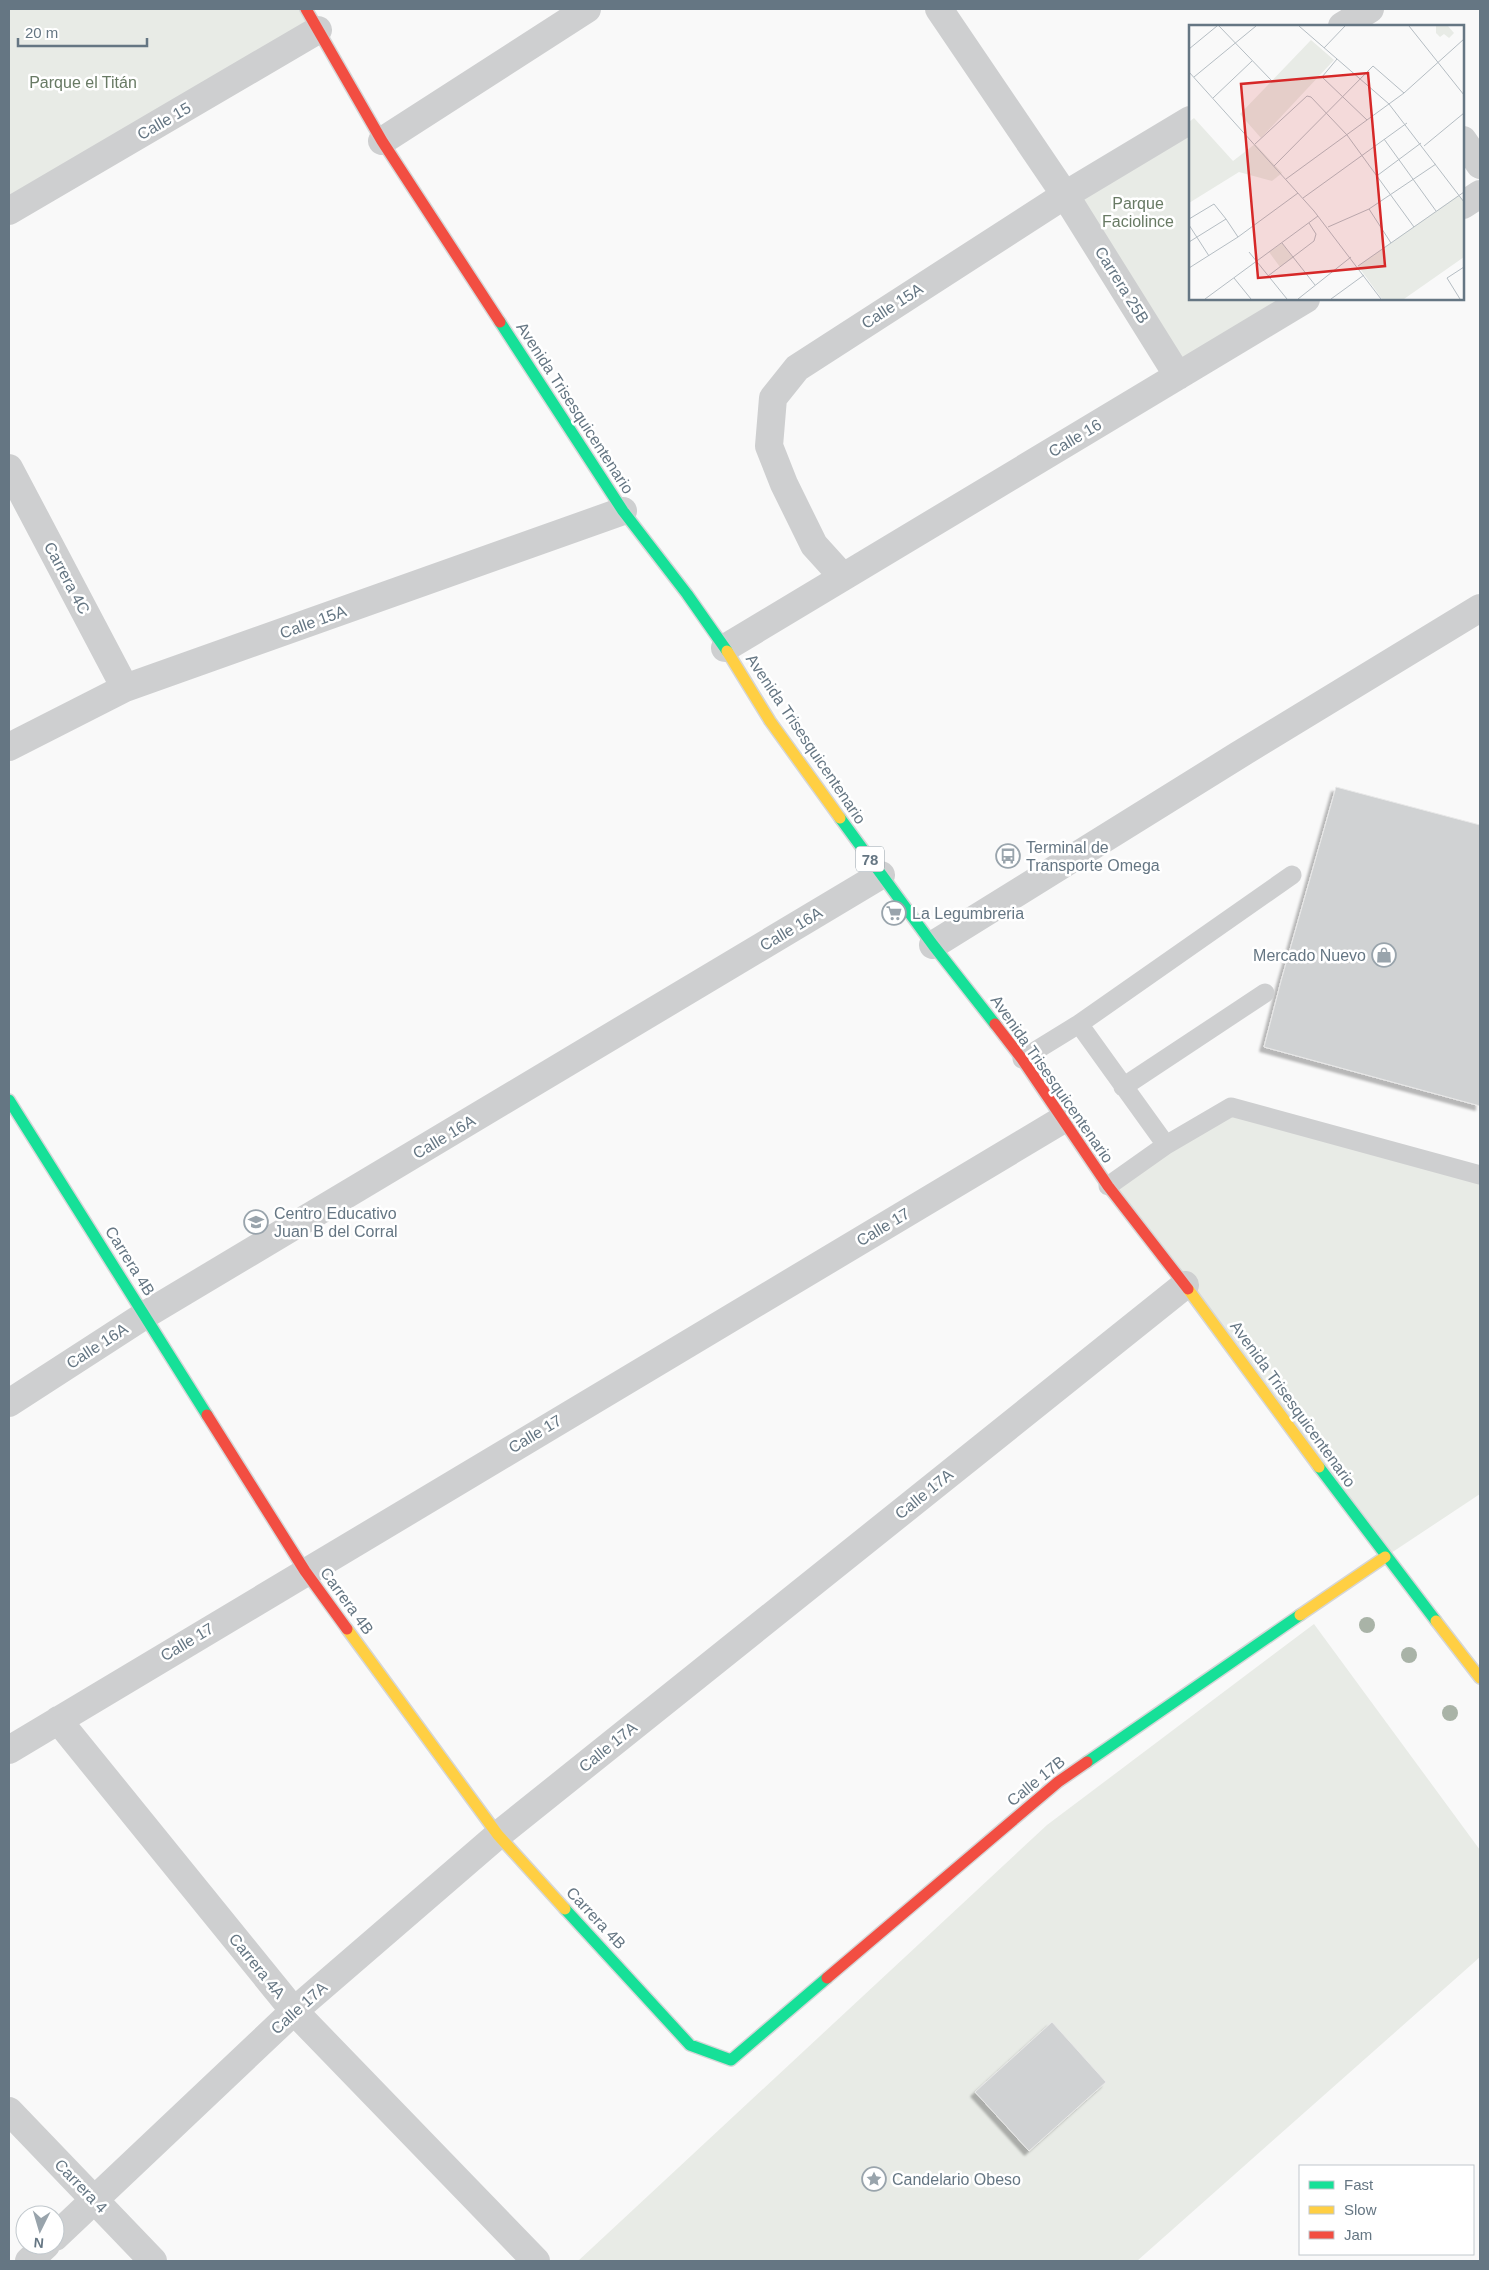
<svg xmlns="http://www.w3.org/2000/svg" width="1489" height="2270" font-family="Helvetica,sans-serif">
<style>
.green{fill:#e8ebe6}
.building{fill:#d0d2d3;stroke:#e8e8e8;filter:url(#shadow)}
.lines{fill:none;stroke-linecap:round;stroke-linejoin:round}
.fast-casing{stroke:#d5d6d7;stroke-width:14}
.slow-casing{stroke:#d5d6d7;stroke-width:14}
.jam-casing{stroke:#d5d6d7;stroke-width:14}
.lane{stroke:#cecfd0;stroke-width:19}
.street{stroke:#cecfd0;stroke-width:28}
.fast{stroke:#16e098;stroke-width:11}
.slow{stroke:#ffcf43;stroke-width:11}
.jam{stroke:#f24e42;stroke-width:11}
.tree{fill:#a9b3a7}
.labels{text-anchor:middle;dominant-baseline:central;stroke-width:5;stroke-linejoin:round;paint-order:stroke}
.shield{fill:#fff;stroke:#939fa8;stroke-width:1}
.shield-label{font-size:15px;font-weight:bold;fill:#657683}
.park-label{font-size:16px;fill:#687a64;stroke:#fff}
.street-label{font-size:16px;fill:#657683;stroke:#fff}
.poi-label{font-size:16px;fill:#657683;stroke:#fff;text-anchor:start}
.inset-road{fill:none;stroke:#b5bdc3;stroke-width:1}
.view{fill:#d62828;fill-opacity:0.15;stroke:#d62828;stroke-width:2.5}
.inset-edge{fill:none;stroke:#657683;stroke-width:2.5}
</style>
<defs>
<filter id="shadow"><feDropShadow dx="-4.5" dy="4.5" stdDeviation="1" flood-color="#0004"/></filter>
</defs>
<rect width="100%" height="100%" fill="#f9f9f9"/>
<path class="green" d="M9,9H306L318,30L9,211Z
M1190,120V299H1306L1178,376L1065,195Z
M1231,1107L1480,1175V1494L1385,1557L1108,1186Z
M1314,1624L1480,1850V1957L1137,2261H578L1047,1825Z"/>
<path class="building" d="M1336,787L1480,825V1106L1264,1047L1281,981Z
M1052,2022L1106,2082L1029,2151L975,2092Z"/>
<g class="lines">
<g class="fast-casing">
<path id="fast" d="M500,322L623,511L687,594L727,651
M840,818L933,945L995,1024
M9,1100L207,1415
M1319,1467L1436,1621
M1087,1762L1300,1615
M565,1909L690,2045L731,2060L827,1978"/>
</g>
<g class="slow-casing">
<path id="slow" d="M727,651L770,721L840,818
M1188,1289L1319,1467
M1300,1615L1385,1557
M1436,1621L1480,1678
M347,1629L498,1835L565,1909"/>
</g>
<g class="jam-casing">
<path id="jam" d="M306,9L382,141L500,322
M995,1024L1022,1059L1108,1186L1188,1289
M207,1415L305,1571L347,1629
M827,1978L1058,1782L1087,1762"/>
</g>
<path class="lane" d="M1079,1024L1166,1145
M1022,1059L1079,1024L1292,875
M1123,1087L1265,993
M1108,1186L1166,1145L1231,1107L1480,1175"/>
<path class="street" d="M939,9L1065,195L1178,376
M1342,26L1370,9
M1463,140L1480,165
M382,141L587,9
M1463,205L1480,194
M9,211L318,30
M9,468L125,688
M843,577L814,545L784,484L769,446L773,398L797,368L1065,195L1190,120
M725,648L1306,299
M9,747L125,688L623,511
M933,945L1237,756L1480,608
M9,1403L145,1315L881,875
M58,1720L294,2011L536,2261
M9,1750L1062,1120
M9,2111L153,2261
M55,2237L294,2011L498,1835L1185,1285
M29,2261L46,2245"/>
<use href="#fast" class="fast"/>
<use href="#slow" class="slow"/>
<use href="#jam" class="jam"/>
</g>
<g class="tree">
<circle cx="1367" cy="1625" r="8"/>
<circle cx="1409" cy="1655" r="8"/>
<circle cx="1450" cy="1713" r="8"/>
</g>
<defs>
<g id="bus-ring" transform="scale(1.25)"><circle r="9.5" fill="#fff" stroke="#99a4ac" stroke-width="1.5"/><path d="M-5-6H5V4H4V6H2V4H-2V6H-4V4H-5ZM-3.5-4V0h7V-4ZM-3.5 1.2v1.5H-2V1.2ZM2 1.2v1.5H3.5V1.2Z" fill="#99a4ac"/></g>
<g id="supermarket-ring" transform="scale(1.25)"><circle r="9.5" fill="#fff" stroke="#99a4ac" stroke-width="1.5"/><path d="M-6-5.5h2.5l.6 2H6L4.5 2H-2.5L-4.4-4H-6ZM-1.5 3.2a1.3 1.3 0 1 0 .1 0ZM3 3.2a1.3 1.3 0 1 0 .1 0Z" fill="#99a4ac"/></g>
<g id="shop-ring" transform="scale(1.25)"><circle r="9.5" fill="#fff" stroke="#99a4ac" stroke-width="1.5"/><path d="M-5-2.5h2.3a2.7 3.5 0 0 1 5.4 0H5L5.5 6h-11ZM-1.5-2.5h3a1.5 2.3 0 0 0-3 0Z" fill="#99a4ac"/></g>
<g id="school-ring" transform="scale(1.25)"><circle r="9.5" fill="#fff" stroke="#99a4ac" stroke-width="1.5"/><path d="M0-5L7-2L0 1L-7-2ZM-4 1L0 2.5L4 1V4Q0 6-4 4Z" fill="#99a4ac"/></g>
<g id="sight-ring" transform="scale(1.25)"><circle r="9.5" fill="#fff" stroke="#99a4ac" stroke-width="1.5"/><path d="M0-6L1.8-2.2L6-1.7L2.9 1.2L3.7 5.4L0 3.3L-3.7 5.4L-2.9 1.2L-6-1.7L-1.8-2.2Z" fill="#99a4ac"/></g>
</defs>
<g fill-rule="evenodd">
<use href="#bus-ring" x="1008" y="856"/>
<use href="#supermarket-ring" x="894" y="913"/>
<use href="#shop-ring" x="1384" y="955"/>
<use href="#school-ring" x="256" y="1222"/>
<use href="#sight-ring" x="874" y="2179"/>
</g>
<g class="labels">
<rect class="shield" x="856" y="846.5" width="28" height="25" rx="4"/>
<g class="shield-label">
<text x="870" y="859">78</text>
</g>
<g class="park-label">
<text x="83" y="82">Parque el Titán</text>
<text x="1138" y="203">Parque<tspan x="1138" dy="18">Faciolince</tspan></text>
</g>
<g class="street-label">
<text transform="translate(164 121) rotate(-30)">Calle 15</text>
<text transform="translate(1122 285) rotate(58)">Carrera 25B</text>
<text transform="translate(892 306) rotate(-33)">Calle 15A</text>
<text transform="translate(575 408) rotate(57)">Avenida Trisesquicentenario</text>
<text transform="translate(1075 438) rotate(-31)">Calle 16</text>
<text transform="translate(67 578) rotate(62)">Carrera 4C</text>
<text transform="translate(313 622) rotate(-20)">Calle 15A</text>
<text transform="translate(806 739) rotate(56)">Avenida Trisesquicentenario</text>
<text transform="translate(791 929) rotate(-31)">Calle 16A</text>
<text transform="translate(1052 1079) rotate(55)">Avenida Trisesquicentenario</text>
<text transform="translate(444 1137) rotate(-31)">Calle 16A</text>
<text transform="translate(883 1227) rotate(-31)">Calle 17</text>
<text transform="translate(130 1261) rotate(58)">Carrera 4B</text>
<text transform="translate(97 1346) rotate(-33)">Calle 16A</text>
<text transform="translate(1293 1404) rotate(54)">Avenida Trisesquicentenario</text>
<text transform="translate(535 1434) rotate(-31)">Calle 17</text>
<text transform="translate(924 1494) rotate(-39)">Calle 17A</text>
<text transform="translate(347 1601) rotate(54)">Carrera 4B</text>
<text transform="translate(187 1642) rotate(-31)">Calle 17</text>
<text transform="translate(608 1747) rotate(-39)">Calle 17A</text>
<text transform="translate(1036 1781) rotate(-39)">Calle 17B</text>
<text transform="translate(596 1918) rotate(47)">Carrera 4B</text>
<text transform="translate(257 1966) rotate(51)">Carrera 4A</text>
<text transform="translate(299 2008) rotate(-42)">Calle 17A</text>
<text transform="translate(81 2186) rotate(46)">Carrera 4</text>
</g>
<g class="poi-label">
<text x="1026" y="847">Terminal de<tspan x="1026" dy="18">Transporte Omega</tspan></text>
<text x="912" y="913">La Legumbreria</text>
<text x="1366" y="955" text-anchor="end">Mercado Nuevo</text>
<text x="274" y="1213">Centro Educativo<tspan x="274" dy="18">Juan B del Corral</tspan></text>
<text x="892" y="2179">Candelario Obeso</text>
</g>
</g>
<g transform="translate(1189 25)">
<rect width="275" height="275" fill="#f9f9f9"/>
<path d="M259,1L265,8L260,13L255,9L251,12L247,8V1ZM122,15L145,35L72,113L51,89ZM5,93L44,136L66,119L93,148L83,156L50,147L0,178V97ZM270,170L275,176V232L215,274H193L169,241ZM93,218L104,233L91,242L80,227Z" fill="#e8ebe6"/>
<path class="inset-road" d="M30,1L82,55M110,1L200,79L275,177M220,1L275,70M135,23L156,1M0,24L28,1M148,34L133,52L178,95M0,47L125,186L192,274M5,52L67,1M24,73L63,36M195,114L247,186M66,119L118,71L122,72L158,110L225,202M235,121L275,88M85,141L184,41L215,68M189,150L232,118M97,154L215,68L275,14M114,173L218,98M180,184L202,218M0,194L25,179L37,194M0,200L20,231M139,202L180,184L247,139M0,217L37,194L49,212L109,168M93,218L126,260M60,227L98,274M169,241L275,167M0,243L49,212M79,251L125,216L127,209L120,198M45,253L62,274M16,274L129,191M109,274L162,232M142,274L175,250M271,274L258,253L275,242"/>
<path class="view" d="M179,48L196,241L69,253L52,59Z"/>
<rect width="275" height="275" class="inset-edge"/>
</g>
<rect width="1489" height="2270" fill="none" stroke="#657683" stroke-width="20"/>
<rect x="1299" y="2165" width="175" height="90" fill="#ffffff" stroke="#c1c8cd"/>
<rect x="1309" y="2181" width="25" height="8" fill="#16e098" stroke="#c1c8cd"/>
<text x="1344" y="2190" font-size="15" fill="#657683">Fast</text>
<rect x="1309" y="2206" width="25" height="8" fill="#ffcf43" stroke="#c1c8cd"/>
<text x="1344" y="2215" font-size="15" fill="#657683">Slow</text>
<rect x="1309" y="2231" width="25" height="8" fill="#f24e42" stroke="#c1c8cd"/>
<text x="1344" y="2240" font-size="15" fill="#657683">Jam</text>
<g transform="translate(40 2230) rotate(185)"><circle r="24" fill="#ffffff" stroke="#c1c8cd"/>
<path d="M0-4L9 19L0 12L-9 19Z" fill="#99a4ac"/>
<text y="-8" font-size="14" font-weight="bold" text-anchor="middle" fill="#657683">N</text>
</g>
<path d="M18 38v8h129v-8" fill="none" stroke="#657683" stroke-width="2.5"/>
<text x="25" y="38" font-size="15" fill="#657683" stroke="#ffffff" stroke-width="4" paint-order="stroke">20 m</text>
</svg>
